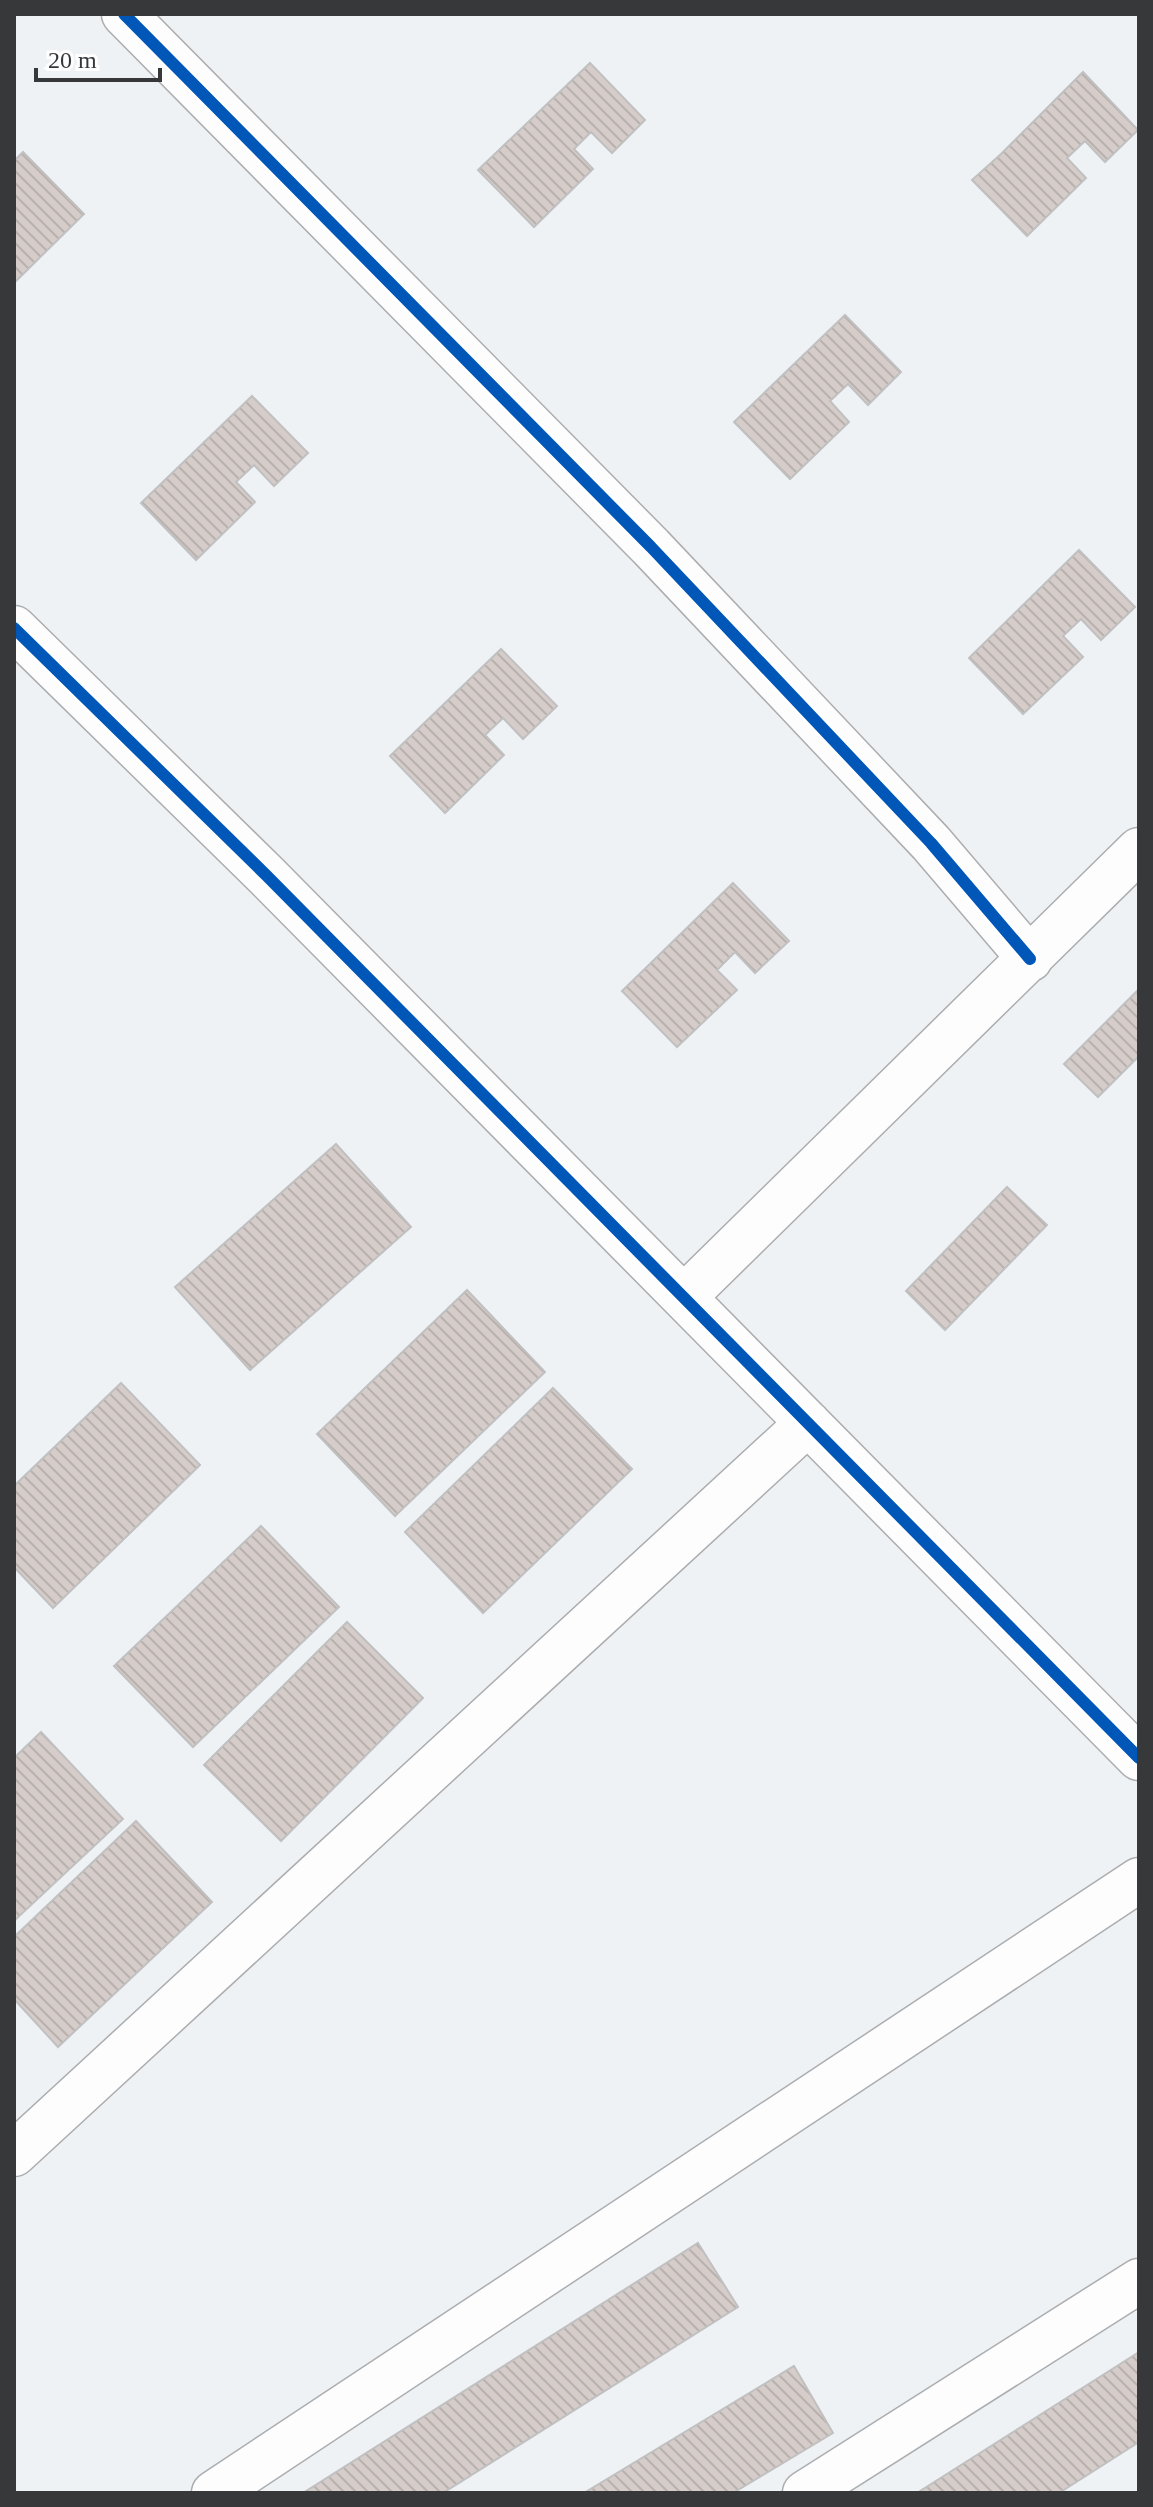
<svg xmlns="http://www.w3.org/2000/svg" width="1153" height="2507" font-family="Georgia,serif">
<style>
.building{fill:url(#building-back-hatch);stroke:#c0c0c1;stroke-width:2}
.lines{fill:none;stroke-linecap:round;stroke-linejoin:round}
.minor-casing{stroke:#abadaf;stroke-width:47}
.minor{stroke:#fdfdfe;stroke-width:44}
.cycleway-casing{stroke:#fff;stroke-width:17}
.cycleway{stroke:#0057b8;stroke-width:12}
</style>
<defs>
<pattern id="building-back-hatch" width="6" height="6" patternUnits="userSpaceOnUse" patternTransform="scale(2)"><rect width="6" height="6" fill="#d6cdca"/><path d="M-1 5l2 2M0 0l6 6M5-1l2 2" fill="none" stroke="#b8b1ae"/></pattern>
</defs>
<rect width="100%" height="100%" fill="#eff2f5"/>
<path class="building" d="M590,63L645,120L612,153L591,132L574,149L593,169L534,227L478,170Z
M1083,72L1138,130L1105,162L1085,141L1067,158L1086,178L1027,236L972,180L1001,154Z
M23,152L84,214L14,283V161Z
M845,315L901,372L868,405L848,384L830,401L849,422L790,479L734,422Z
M252,396L308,453L274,486L254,465L236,482L255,502L196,560L141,503Z
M1079,550L1135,607L1101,640L1081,619L1063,636L1083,657L1023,714L969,658Z
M501,649L557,706L523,739L503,718L485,735L504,755L445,813L390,756Z
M733,883L789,941L755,973L735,952L717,970L737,990L677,1047L622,991Z
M1139,989V1056L1098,1097L1064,1064Z
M336,1144L411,1227L250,1370L175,1287Z
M1007,1187L1047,1225L945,1330L906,1291Z
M467,1290L545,1372L395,1516L317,1434Z
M121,1383L200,1465L53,1608L14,1567V1486Z
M553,1388L632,1469L483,1613L405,1532Z
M261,1526L339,1607L193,1747L114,1666Z
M347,1622L423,1698L281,1841L204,1765Z
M41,1732L123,1819L14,1921V1758Z
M136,1821L212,1902L58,2047L14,1999V1937Z
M698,2243L738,2307L443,2493H303Z
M1139,2352V2442L1059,2493H917Z
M794,2366L833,2433L733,2493H584Z"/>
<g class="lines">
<g class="minor-casing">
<path id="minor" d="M124,14L651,547L931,843L1030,959
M14,628L267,876L1139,1758
M684,1297L1139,850
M14,2154L808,1423
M214,2493L1139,1880
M805,2493L1139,2281"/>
</g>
<use href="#minor" class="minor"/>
<g class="cycleway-casing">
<path id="cycleway" d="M124,14L651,547L931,843L1030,959
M14,628L267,876L1139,1758"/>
</g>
<use href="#cycleway" class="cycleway"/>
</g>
<rect width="1153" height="2507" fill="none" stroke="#36383a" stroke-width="32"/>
<path d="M36 68v12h124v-12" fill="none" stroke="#36383a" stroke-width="4"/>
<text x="48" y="68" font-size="24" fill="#36383a" stroke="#ffffff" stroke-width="6" paint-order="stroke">20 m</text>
</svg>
